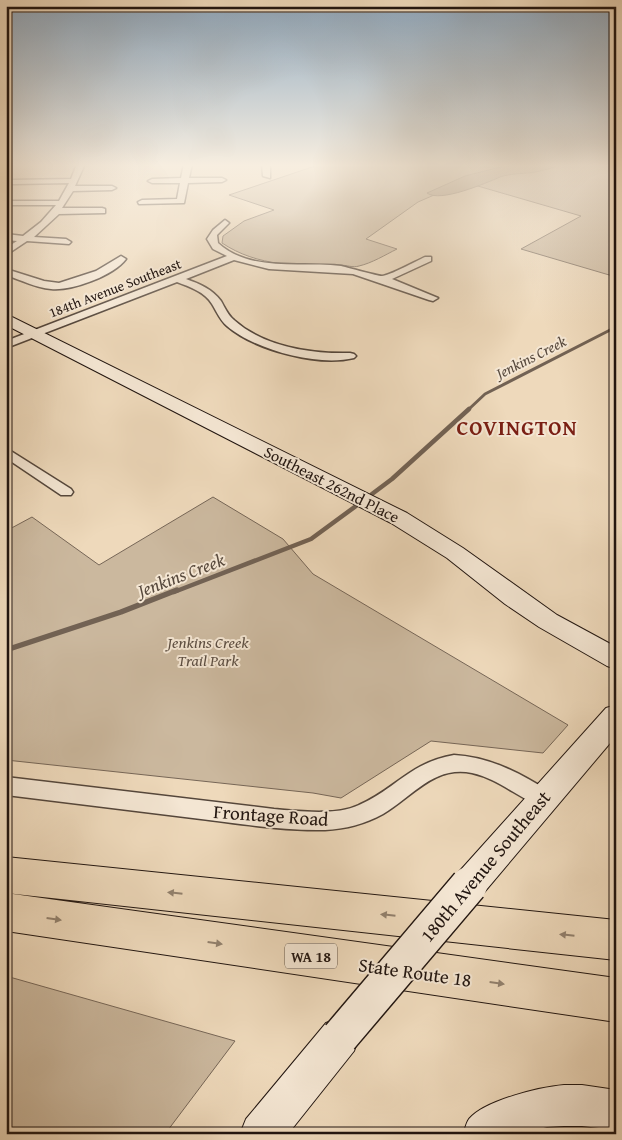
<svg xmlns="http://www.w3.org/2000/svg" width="622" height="1140" font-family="'Gentium Book Plus',serif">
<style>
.green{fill:#cbb89e;stroke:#766657}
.water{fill:#a89681;stroke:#726254}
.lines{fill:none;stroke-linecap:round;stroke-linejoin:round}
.stream-far2{stroke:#726254;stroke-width:3}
.stream-far1{stroke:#726254;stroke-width:4.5}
.stream{stroke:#726254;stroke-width:5.5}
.street-casing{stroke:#54463b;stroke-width:3}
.secondary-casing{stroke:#211510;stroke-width:2}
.highway-casing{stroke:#211510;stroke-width:2}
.street{fill:#f4e6d3;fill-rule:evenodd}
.secondary{fill:#f4e6d3;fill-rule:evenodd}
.highway{fill:#eed9bb;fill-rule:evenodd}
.secondary-bridge-casing{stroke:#211510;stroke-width:39;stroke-linecap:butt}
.secondary-bridge{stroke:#f4e6d3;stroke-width:36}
.oneway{fill:#92816e}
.labels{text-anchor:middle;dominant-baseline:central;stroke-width:4;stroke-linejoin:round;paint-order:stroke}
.far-street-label{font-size:14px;fill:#211510;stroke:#f4e6d3}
.far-water-label{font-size:15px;font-style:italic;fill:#57493d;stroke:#f4e6d3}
.shield{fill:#f4e6d3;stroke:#60544a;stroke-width:1}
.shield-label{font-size:15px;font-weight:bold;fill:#211510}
.street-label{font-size:16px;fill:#211510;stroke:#f4e6d3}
.park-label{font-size:16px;font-style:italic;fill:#5c4e42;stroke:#f4e6d3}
.water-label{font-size:18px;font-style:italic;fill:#57493d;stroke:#f4e6d3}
.near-street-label{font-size:19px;fill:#211510;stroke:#f4e6d3}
.district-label{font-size:21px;font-weight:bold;letter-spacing:1px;fill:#7a1f14;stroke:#f4e6d3}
</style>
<rect width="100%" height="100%" fill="#eed9bb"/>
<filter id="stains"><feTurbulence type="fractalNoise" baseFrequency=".004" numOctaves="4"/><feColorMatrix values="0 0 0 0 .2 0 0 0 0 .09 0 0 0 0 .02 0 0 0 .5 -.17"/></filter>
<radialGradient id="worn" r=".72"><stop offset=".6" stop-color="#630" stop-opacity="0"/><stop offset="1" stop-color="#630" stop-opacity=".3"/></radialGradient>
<path class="green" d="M321,164H616V277L521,249L581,216L464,182L418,202L366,239L397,249C385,255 372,263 359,266C353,268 346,265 340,265C299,266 258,267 222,243L223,236L244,221L274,210L229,195Z
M213,497L283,539L313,574L568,725L543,753L431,741L341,798L313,793L6,760V531L32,517L99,565Z
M6,976L235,1041L165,1134H6Z"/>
<path class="water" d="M512,164H565C555,167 545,170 535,172C524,174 511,173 500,177C486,183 440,203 427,193L465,176Z"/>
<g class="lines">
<path class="stream-far2" d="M468,410L485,394L616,327"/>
<path class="stream-far1" d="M372,494L392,479L469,409
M174,592L311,539L356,506"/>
<path class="stream" d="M6,650L121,612L177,590"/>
<g class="street-casing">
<path id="street" d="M77,164H85L75,186H112L116,188L112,190L73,191L62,208H102L105,209V213L59,214L34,237L66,239L71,242L69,244L27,241L6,255V248L17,241L6,240V234L23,236L41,222L56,205H6V201H59L69,183L14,184H11V180L71,179Z
M184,164H192L189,178H222L226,180L222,182L188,183L184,203L139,204L138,202L142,200L177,199L180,183H152L148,181L152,179L181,178Z
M262,164H270V178L263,176Z
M225,220L229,223L217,235L218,243C251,273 301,261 341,266C350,268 377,276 382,276C389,276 416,261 425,257H431V261L392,279L438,298L433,301L429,300L353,274L269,269L234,260L186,279C200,284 212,289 221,301C225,308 228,315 234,320C264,347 311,354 350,353L354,354L356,356L354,358C318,367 255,350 227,326C220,320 217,312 212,304C205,292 190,287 177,282L6,348V341L227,256L213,249L207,239L213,230Z
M121,256L126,259C113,276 72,291 51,289C36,288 21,280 6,275V269L44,281L59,283L96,271Z
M6,448L71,489L73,492L71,495H61L6,458Z
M454,755C490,757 520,773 550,792L554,798L550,804L543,807C518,798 499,779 472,773C434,765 412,797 383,814C365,824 345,829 325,830C284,831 242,824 201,819C136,811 71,803 6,795V777L274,809C298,811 336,816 359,805C396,789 409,763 454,755Z"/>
</g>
<g class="secondary-casing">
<path id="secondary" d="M6,314L407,513L463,548L557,615L616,647V669L607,666L539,627L505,604L447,558L391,523L6,325Z
M616,705V736L481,896L469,901L457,896L452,885L457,874L606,708Z
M340,1018L354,1023L359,1037L354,1051L288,1134H240L246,1119L326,1023Z
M564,1085H582L616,1090V1130L582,1126H564L547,1127L522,1134H463C465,1130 466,1123 469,1119C485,1100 541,1087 564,1085Z"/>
</g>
<g class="highway-casing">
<path id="highway" d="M6,857L616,920V960L6,893Z
M6,893L616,978V1022L6,931Z"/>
</g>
<use href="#street" class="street"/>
<use href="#secondary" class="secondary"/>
<use href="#highway" class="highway"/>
<g class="secondary-bridge-casing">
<path id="secondary-bridge" d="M340,1037L469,885"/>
</g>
<use href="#secondary-bridge" class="secondary-bridge"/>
</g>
<defs><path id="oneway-solid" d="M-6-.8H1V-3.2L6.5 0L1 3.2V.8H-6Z" transform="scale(1.25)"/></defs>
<g class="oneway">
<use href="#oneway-solid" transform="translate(175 893) rotate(-174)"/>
<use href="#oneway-solid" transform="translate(388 915) rotate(-174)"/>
<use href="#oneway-solid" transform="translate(54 919) rotate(8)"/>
<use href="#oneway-solid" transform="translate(567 935) rotate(-174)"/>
<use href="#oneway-solid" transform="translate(215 943) rotate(8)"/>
<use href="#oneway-solid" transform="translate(497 983) rotate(8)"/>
</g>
<linearGradient id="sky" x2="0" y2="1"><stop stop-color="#8ea8bf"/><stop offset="0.51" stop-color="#f7eee0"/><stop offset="1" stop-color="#f7eee0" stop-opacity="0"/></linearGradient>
<rect width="622" height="324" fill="url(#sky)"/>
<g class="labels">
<g class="far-street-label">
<text transform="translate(115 288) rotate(-21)">184th Avenue Southeast</text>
</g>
<g class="far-water-label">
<text transform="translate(531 357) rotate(-27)">Jenkins Creek</text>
</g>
<rect class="shield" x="285" y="943.5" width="52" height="25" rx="4"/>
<g class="shield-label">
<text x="311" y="956">WA 18</text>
</g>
<g class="street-label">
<text transform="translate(332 484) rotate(27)">Southeast 262nd Place</text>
</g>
<g class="park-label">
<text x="208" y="642">Jenkins Creek<tspan x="208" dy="18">Trail Park</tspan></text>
</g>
<g class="water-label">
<text transform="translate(181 575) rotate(-21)">Jenkins Creek</text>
</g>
<g class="near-street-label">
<text transform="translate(271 815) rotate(4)">Frontage Road</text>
<text transform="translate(485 866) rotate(-50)">180th Avenue Southeast</text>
<text transform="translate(415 972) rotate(8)">State Route 18</text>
</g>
<g class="district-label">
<text x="517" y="427">COVINGTON</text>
</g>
</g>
<rect width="622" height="1140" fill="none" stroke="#eed9bb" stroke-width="25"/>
<rect x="8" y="8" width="607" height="1125" fill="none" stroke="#211510" stroke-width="2.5"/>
<rect x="12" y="12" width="597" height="1115" fill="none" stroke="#211510"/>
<rect width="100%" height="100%" filter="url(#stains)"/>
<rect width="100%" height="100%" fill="url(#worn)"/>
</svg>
